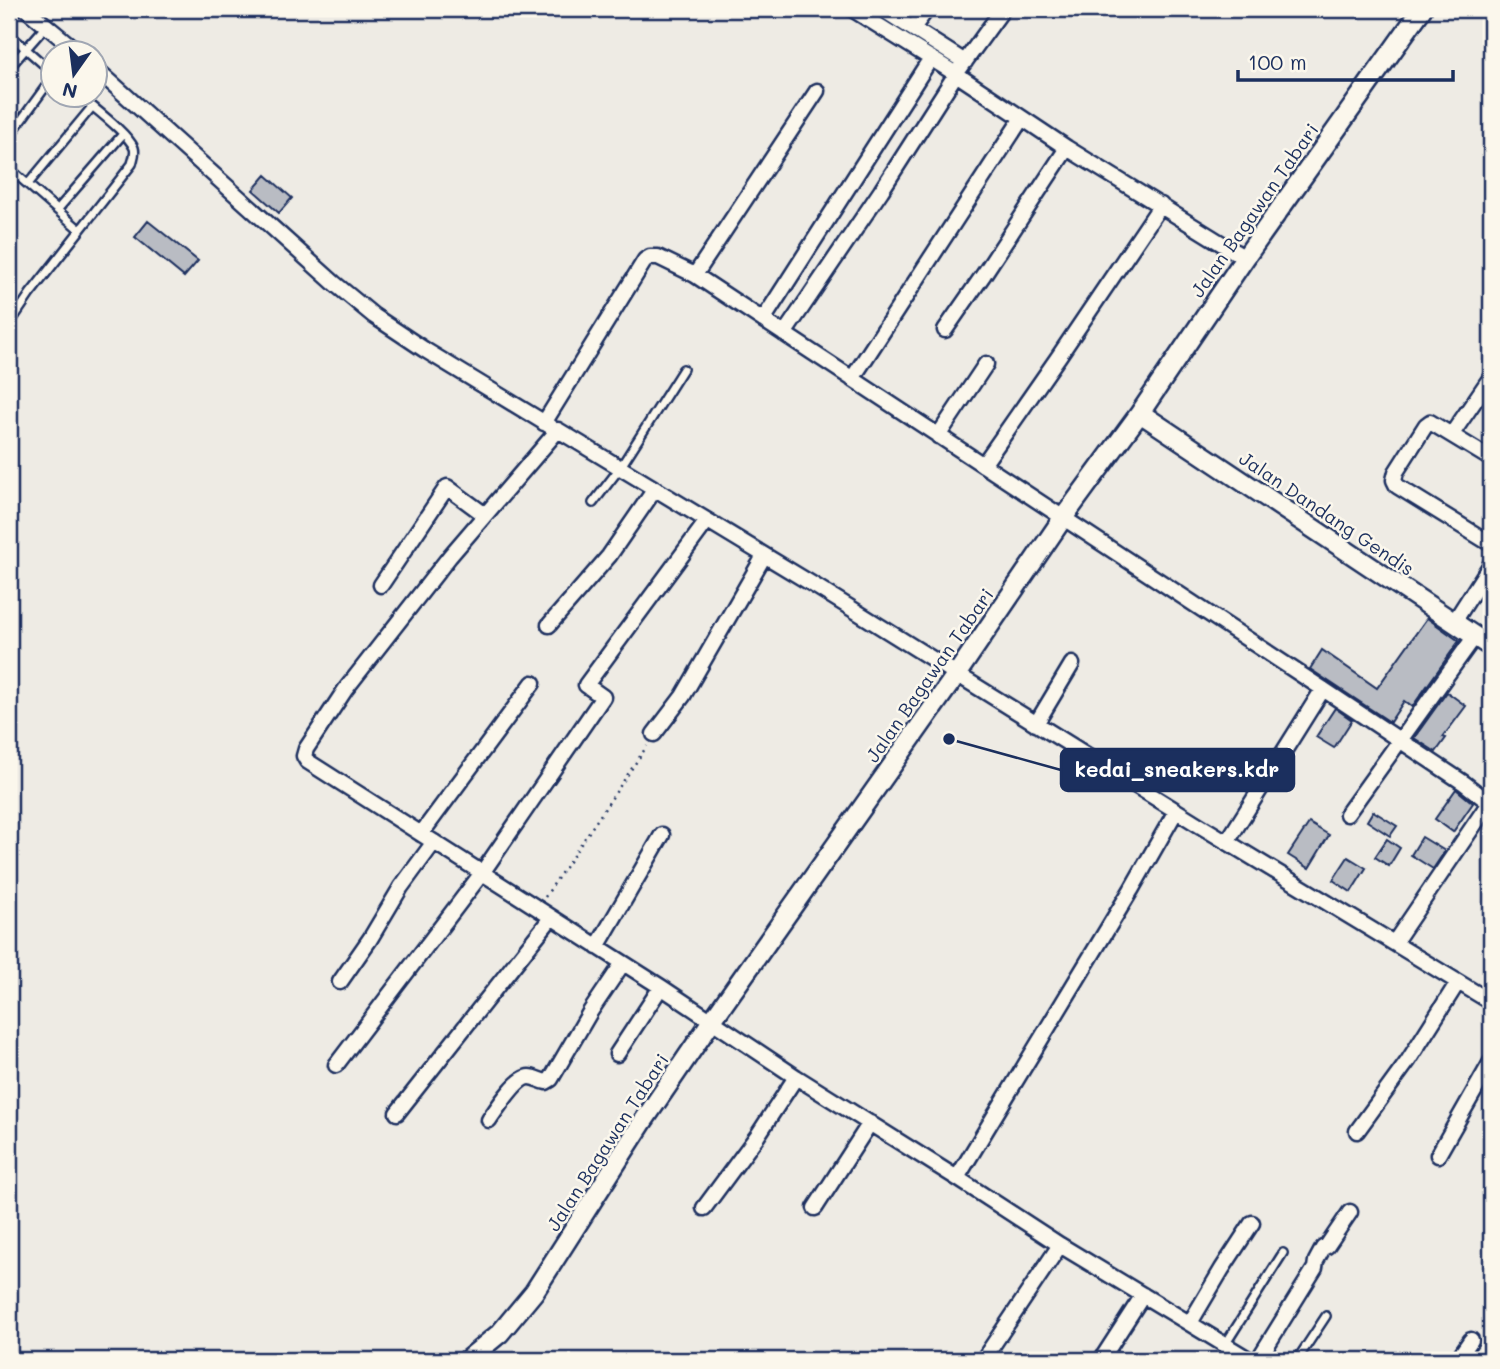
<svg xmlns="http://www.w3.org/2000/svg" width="1500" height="1369" font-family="Mali,sans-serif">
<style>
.building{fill:#b9bcc3;stroke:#1b2f5e;stroke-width:2}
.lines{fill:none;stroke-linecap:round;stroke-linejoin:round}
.service-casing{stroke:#1b2f5e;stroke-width:12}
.minor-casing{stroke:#1b2f5e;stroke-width:19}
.tertiary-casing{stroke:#1b2f5e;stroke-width:23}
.path{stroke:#1b2f5e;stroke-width:2.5;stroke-dasharray:2 5;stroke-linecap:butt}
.service{stroke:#fbf7ec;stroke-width:7}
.minor{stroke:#fbf7ec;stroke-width:14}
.tertiary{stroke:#fbf7ec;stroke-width:18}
.labels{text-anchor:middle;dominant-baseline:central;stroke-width:5;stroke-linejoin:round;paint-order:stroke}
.street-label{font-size:19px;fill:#1b2f5e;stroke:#fbf7ec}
.leader{fill:none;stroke:#1b2f5e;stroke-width:2.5}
.callout-dot{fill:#1b2f5e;stroke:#fbf7ec;stroke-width:2.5}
.callout{fill:#1b2f5e;stroke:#1b2f5e;stroke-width:2.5}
.callout-label{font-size:21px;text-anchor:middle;font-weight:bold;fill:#fff}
</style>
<rect width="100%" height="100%" fill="#eeebe4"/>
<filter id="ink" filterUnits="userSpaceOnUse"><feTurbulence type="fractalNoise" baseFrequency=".0143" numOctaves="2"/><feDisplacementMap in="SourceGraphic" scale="14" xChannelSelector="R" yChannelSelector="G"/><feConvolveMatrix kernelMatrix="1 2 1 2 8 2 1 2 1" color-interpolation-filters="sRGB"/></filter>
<g filter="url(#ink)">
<path class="building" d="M266,175L292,198L279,213L253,190Z
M148,221L198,261L184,277L135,237Z
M1427,618L1459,641L1412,707L1404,701L1390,722L1310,669L1322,650L1377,688Z
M1447,692L1466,706L1443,737L1446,738L1436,752L1414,738Z
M1335,708L1352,720L1334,748L1316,737Z
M1456,789L1473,803L1453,832L1435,819Z
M1373,811L1397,826L1390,836L1367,821Z
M1309,823L1329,835L1309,868L1288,855Z
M1422,837L1445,851L1433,869L1411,855Z
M1387,839L1400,848L1389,866L1375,857Z
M1348,857L1366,868L1351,892L1333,880Z"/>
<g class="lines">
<g class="service-casing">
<path id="service" d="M9,34L52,72
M9,68L46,26
M9,137L52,78
M9,168L80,230
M28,184L92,107
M58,209L123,134
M9,325L30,294L132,164C133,159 136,154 134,148C127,132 92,107 78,94
M593,503L620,468L683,369
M1225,1345L1283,1253
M1297,1360L1326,1316"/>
</g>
<g class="minor-casing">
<path id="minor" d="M26,9L78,52
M852,9L956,74L1067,148L1245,258
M882,9L965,62
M913,28L927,9
M94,67L334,283L374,316L425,350L550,426
M695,275L817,91
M763,320L931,58
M945,330L984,274L1067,148
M784,334L881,191L956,74L1003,9
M852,379L1022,118
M544,423L645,260L650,257H658L695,275L1323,689L1464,783L1491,804
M1452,434L1491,377
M938,436L986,364
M1491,459L1430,422L1426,425L1396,472L1394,480L1397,486L1491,544
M983,465L1059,356L1161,205
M381,585L447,487L485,515
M1454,622L1491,564
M549,625L609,556L655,489
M1036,724L1072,664
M654,734L683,696L764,556
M1347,814L1475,636
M421,834L533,683
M1227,842L1323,689
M1394,943L1489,803
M597,947L662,835
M340,982L370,939L401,887L434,842
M617,1054L661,987
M336,1065L482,873L603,697L586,685L707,521
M397,1113L551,918
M489,1120C496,1110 517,1077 529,1077C534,1077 541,1081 546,1082L551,1079L590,1012L623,963
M1357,1131L1408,1061L1458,982
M1438,1155L1491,1062
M957,1178L1131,890L1176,811
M704,1208L758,1135L796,1077
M815,1208L870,1123
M1190,1323L1222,1269L1252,1223
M983,1360L1060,1245
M1101,1360L1143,1295
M1250,1360L1060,1245L957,1178L796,1077L661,987L307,761L304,756L306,749L345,690L450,556L558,430L817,587L1199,825L1491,1002
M1258,1360L1315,1268L1316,1261L1323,1248L1327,1246L1350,1212
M1457,1360L1471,1340"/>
</g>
<g class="tertiary-casing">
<path id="tertiary" d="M1140,413L1491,647
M467,1360L500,1333L534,1292L642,1123L713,1019L956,675L1063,518L1140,413L1245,258L1422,9"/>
</g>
<path class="path" d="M545,897L647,746"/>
<use href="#service" class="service"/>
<use href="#minor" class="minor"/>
<use href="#tertiary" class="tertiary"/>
</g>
</g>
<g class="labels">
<g class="street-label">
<text transform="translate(1254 210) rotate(-55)">Jalan Bagawan Tabari</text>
<text transform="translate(1327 513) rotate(34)">Jalan Dandang Gendis</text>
<text transform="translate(929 675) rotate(-55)">Jalan Bagawan Tabari</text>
<text transform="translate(607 1142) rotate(-57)">Jalan Bagawan Tabari</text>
</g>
</g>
<path class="leader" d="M949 739L1061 770"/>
<circle class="callout-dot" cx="949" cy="739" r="7"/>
<rect class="callout" x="1061" y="749" width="233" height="42" rx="7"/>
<g class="callout-label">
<text x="1177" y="777">kedai_sneakers.kdr</text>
</g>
<rect width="1500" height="1369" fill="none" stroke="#fbf7ec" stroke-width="35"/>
<rect x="18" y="18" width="1465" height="1334" fill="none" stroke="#1b2f5e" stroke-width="2.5" filter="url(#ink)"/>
<g transform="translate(74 74) rotate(194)"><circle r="33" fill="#fbf7ec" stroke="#a1a7b3" stroke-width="2"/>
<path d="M0-5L12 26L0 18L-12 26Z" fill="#1b2f5e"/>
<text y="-10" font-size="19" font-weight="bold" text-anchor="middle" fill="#1b2f5e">N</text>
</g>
<path d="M1238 70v10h215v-10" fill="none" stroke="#1b2f5e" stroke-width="3.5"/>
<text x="1248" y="70" font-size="21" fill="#1b2f5e" stroke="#fbf7ec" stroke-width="5" paint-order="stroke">100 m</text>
</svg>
